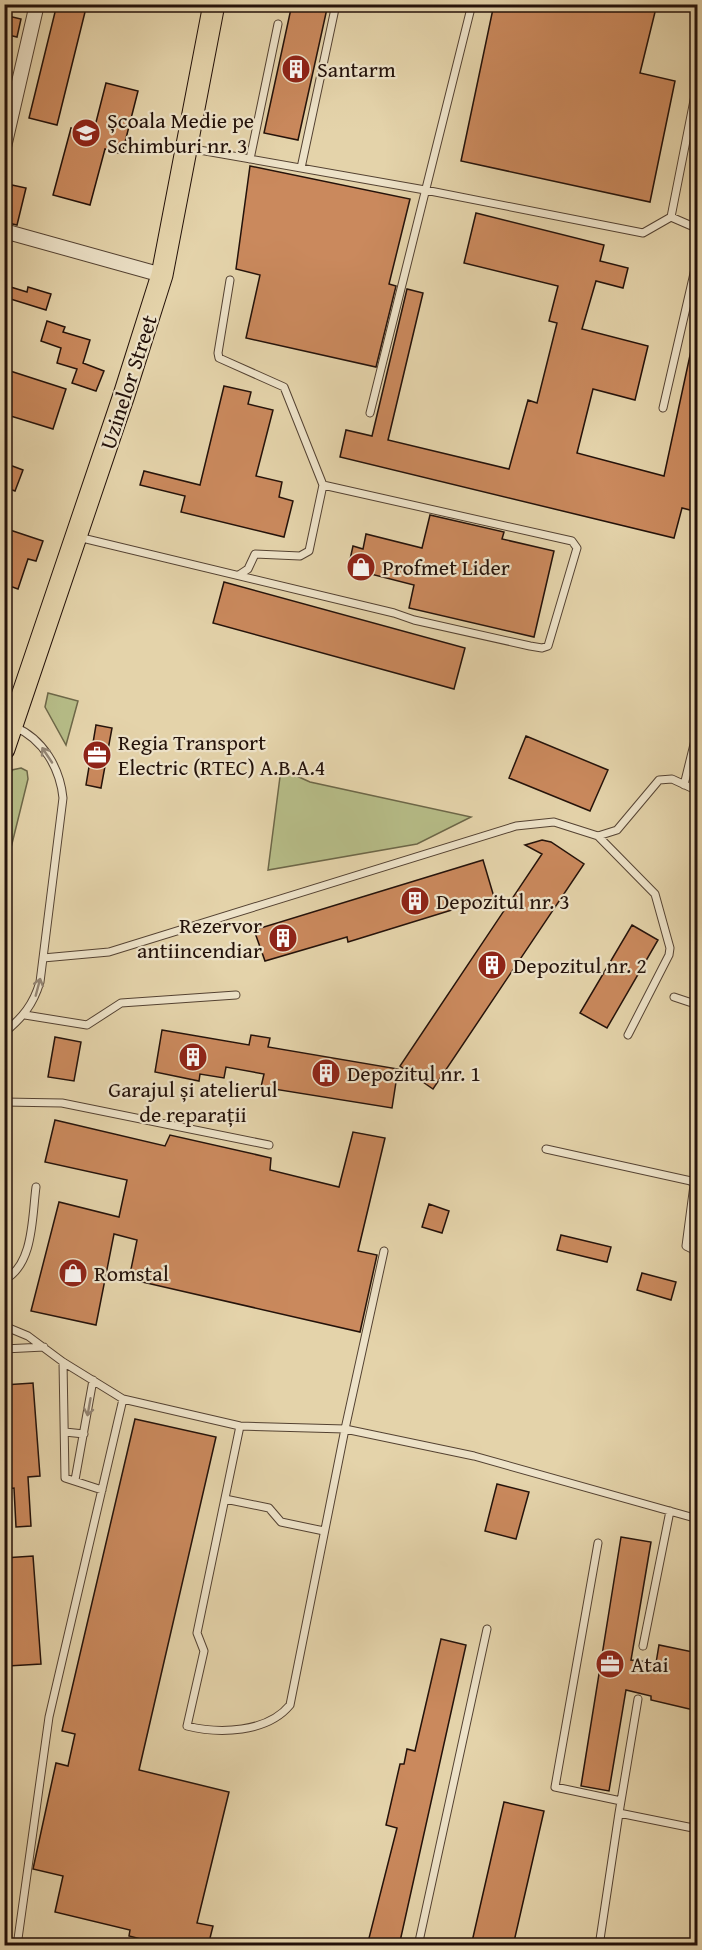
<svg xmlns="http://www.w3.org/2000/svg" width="702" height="1950" font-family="'Gentium Book Plus',serif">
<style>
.green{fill:#b6bc87;stroke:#6d6748;stroke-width:1.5}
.building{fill:#ca895d;stroke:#24120a;stroke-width:1.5}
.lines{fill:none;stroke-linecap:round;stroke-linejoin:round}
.lane-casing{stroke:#544232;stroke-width:9}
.street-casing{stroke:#544232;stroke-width:16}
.primary-casing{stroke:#24120a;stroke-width:23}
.lane{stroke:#ede2c8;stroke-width:7}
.street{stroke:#ede2c8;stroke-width:14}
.primary{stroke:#e4d3aa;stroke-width:21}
.oneway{stroke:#938472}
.labels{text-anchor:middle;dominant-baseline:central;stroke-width:4.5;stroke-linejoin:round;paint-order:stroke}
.poi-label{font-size:22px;fill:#24120a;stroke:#ede2c8;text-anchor:start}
.street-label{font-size:22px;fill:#24120a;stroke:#ede2c8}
</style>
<rect width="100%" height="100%" fill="#e4d3aa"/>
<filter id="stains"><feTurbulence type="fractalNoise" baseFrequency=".00333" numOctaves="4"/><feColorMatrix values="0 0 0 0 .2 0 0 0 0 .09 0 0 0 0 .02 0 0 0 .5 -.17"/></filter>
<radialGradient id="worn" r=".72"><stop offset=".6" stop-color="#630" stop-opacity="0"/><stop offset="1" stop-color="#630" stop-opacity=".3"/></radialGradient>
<path class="green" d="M48,693L78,701L66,745L45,707Z
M21,768L27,771L28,779L5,872V793L12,770Z
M281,769L310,782L471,817L417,844L268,870Z"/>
<path class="building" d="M57,4H87L57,125L29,118Z
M292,4H328L298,140L264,133Z
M494,4H657L640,73L675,81L650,202L461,161Z
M4,15L21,19L17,37L4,34Z
M106,83L138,91L122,154L105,149L90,205L53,195L71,128L93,134Z
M250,166L410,199L389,284L396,286L376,367L246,338L260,275L236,269Z
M12,185L26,188L17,225L4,222Z
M476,213L604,245L600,261L628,268L623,288L596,281L582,329L648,346L635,400L593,389L577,453L664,476L692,346H698V512L682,508L674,538L340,457L346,430L372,436L407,289L423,293L388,440L509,469L528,400L537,403L557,323L549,321L558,286L464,263Z
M4,285L27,292L28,287L51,294L46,310L4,297Z
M47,321L65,327L63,332L90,340L83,363L104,371L96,391L72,383L77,369L57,363L61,348L41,341Z
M4,369L66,389L53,429L4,414Z
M224,386L251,392L248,404L273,410L256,476L282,482L279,497L293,501L284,537L181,512L185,496L140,485L144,471L200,485Z
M7,464L23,470L15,491L4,487Z
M430,515L504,532L502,539L554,551L534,637L409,608L414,585L355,570L356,565L349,564L353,546L363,549L366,534L422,548Z
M10,530L43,541L36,561L28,559L18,589L4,584V547Z
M224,582L465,648L454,689L213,623Z
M96,725L112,728L101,788L86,785Z
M526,736L608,770L590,811L509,778Z
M542,840L551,842L584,864L433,1089L400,1066L542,854L525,845Z
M483,860L494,897L348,942L347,937L265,961L254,930Z
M632,925L658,940L607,1028L580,1013Z
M162,1030L249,1045L251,1035L270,1038L268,1047L398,1069L392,1108L261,1087L264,1074L226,1067L224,1078L200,1074L199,1081L155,1072Z
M55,1037L81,1042L74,1081L48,1077Z
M55,1120L165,1146L170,1135L271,1158L270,1170L339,1187L353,1132L385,1138L358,1251L377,1255L360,1332L129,1279L137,1240L114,1234L96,1325L31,1311L59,1202L119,1217L127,1180L45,1162Z
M429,1204L449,1211L442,1233L422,1227Z
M561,1235L611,1247L607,1262L557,1250Z
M642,1273L676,1282L671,1300L637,1290Z
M33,1383L40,1476L28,1477L31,1526L16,1527L14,1488L6,1489L4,1385Z
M135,1419L216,1437L139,1770L229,1792L197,1923L213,1926L208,1946H168L129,1936L130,1930L55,1912L63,1876L33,1869L56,1763L68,1766L75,1734L62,1731Z
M497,1484L529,1492L516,1539L485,1531Z
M621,1537L651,1542L631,1660L656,1663L659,1645L698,1653V1711L651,1700V1696L626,1690L609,1791L581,1786Z
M33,1556L41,1664L8,1666L4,1622V1558Z
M441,1639L466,1645L399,1946H367L397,1828L386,1825L400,1764H404L407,1749L415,1751Z
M504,1802L544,1811L513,1946H471Z"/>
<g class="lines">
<g class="lane-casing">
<path id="lane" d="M188,148L425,190L643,233L671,217L698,80
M250,159L278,24
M301,168L336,4
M671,217L694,227L698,236
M230,280L218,353L219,358L284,387L323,485L309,551L300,556L255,554L248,569L239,575
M663,408L698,256
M370,413L472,4
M78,537L394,613L414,620L530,646L542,648L548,646L577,548L572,541L323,485
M684,785L698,728
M598,836L655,894L670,948L669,955L628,1035
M43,958L109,952L516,826L554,822L598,836L617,830L659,780L672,779L698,791
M674,997L698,1005
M25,1015L87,1025L121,1003L236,995
M4,1033C23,1017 33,1005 40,982L63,798C60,768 43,739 15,727
M4,1102L62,1103L269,1145
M546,1149L691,1181L694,1185L686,1246L698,1252
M4,1280C34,1265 32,1216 36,1187
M4,1326L28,1336L63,1362L123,1399L240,1426L345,1429L384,1251
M4,1349L44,1347
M63,1362L65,1478L102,1490
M240,1426L197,1633L204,1651L187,1726C219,1734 267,1733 290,1705L345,1429L474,1456L698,1519
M65,1432L84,1434
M75,1480L93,1380
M225,1499L269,1508L281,1522L324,1531
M598,1543L555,1787L621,1801
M643,1646L670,1511
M619,1813L638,1699
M17,1946L49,1717L123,1399
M418,1946L487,1629
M599,1946L619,1813L698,1829"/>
</g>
<g class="street-casing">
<path id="street" d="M4,147L37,4
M4,231L162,275"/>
</g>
<g class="primary-casing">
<path id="primary" d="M4,749L124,395L162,275L214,4"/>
</g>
<use href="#lane" class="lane"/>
<use href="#street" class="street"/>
<use href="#primary" class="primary"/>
</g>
<defs><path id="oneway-shaft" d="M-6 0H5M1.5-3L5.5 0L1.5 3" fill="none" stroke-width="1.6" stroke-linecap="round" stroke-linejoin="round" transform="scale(1.5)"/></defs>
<g class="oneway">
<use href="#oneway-shaft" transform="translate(47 755) rotate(-124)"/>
<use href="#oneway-shaft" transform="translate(38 987) rotate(-75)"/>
<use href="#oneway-shaft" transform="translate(89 1407) rotate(100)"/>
</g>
<defs>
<g id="building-disc" transform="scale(1.5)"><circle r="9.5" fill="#8f2418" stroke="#ede2c8"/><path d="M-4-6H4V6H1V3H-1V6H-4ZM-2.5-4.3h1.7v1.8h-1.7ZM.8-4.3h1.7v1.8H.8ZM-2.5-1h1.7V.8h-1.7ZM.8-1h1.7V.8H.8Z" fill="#fff"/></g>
<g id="university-disc" transform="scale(1.5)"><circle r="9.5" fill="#8f2418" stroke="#ede2c8"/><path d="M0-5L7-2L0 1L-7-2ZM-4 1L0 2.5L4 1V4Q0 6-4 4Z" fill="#fff"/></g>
<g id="shop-disc" transform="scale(1.5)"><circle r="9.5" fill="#8f2418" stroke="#ede2c8"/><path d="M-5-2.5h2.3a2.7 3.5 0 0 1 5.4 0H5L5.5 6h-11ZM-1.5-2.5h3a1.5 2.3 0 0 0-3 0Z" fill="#fff"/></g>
<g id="office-disc" transform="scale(1.5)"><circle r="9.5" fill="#8f2418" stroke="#ede2c8"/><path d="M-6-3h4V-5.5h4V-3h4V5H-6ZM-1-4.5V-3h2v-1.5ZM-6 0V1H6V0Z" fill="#fff"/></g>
</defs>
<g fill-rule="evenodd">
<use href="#building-disc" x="296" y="69"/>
<use href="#university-disc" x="86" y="133"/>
<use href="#shop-disc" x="361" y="567"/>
<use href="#office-disc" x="97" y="755"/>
<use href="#building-disc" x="415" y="901"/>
<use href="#building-disc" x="283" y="938"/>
<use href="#building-disc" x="492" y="965"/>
<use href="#building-disc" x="193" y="1057"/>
<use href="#building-disc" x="326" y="1073"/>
<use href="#shop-disc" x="73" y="1273"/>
<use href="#office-disc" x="610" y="1664"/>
</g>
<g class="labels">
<g class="poi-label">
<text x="317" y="69">Santarm</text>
<text x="107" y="120">Școala Medie pe<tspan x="107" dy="25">Schimburi nr. 3</tspan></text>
<text x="382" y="567">Profmet Lider</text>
<text x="118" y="742">Regia Transport<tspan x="118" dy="25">Electric (RTEC) A.B.A.4</tspan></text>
<text x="436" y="901">Depozitul nr. 3</text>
<text x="262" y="925" text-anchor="end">Rezervor<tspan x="262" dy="25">antiincendiar</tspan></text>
<text x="513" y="965">Depozitul nr. 2</text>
<text x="347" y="1073">Depozitul nr. 1</text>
<text x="193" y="1089" text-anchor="middle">Garajul și atelierul<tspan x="193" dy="25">de reparații</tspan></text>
<text x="94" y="1273">Romstal</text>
<text x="631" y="1664">Atai</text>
</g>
<g class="street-label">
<text transform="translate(128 382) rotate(-72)">Uzinelor Street</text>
</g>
</g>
<rect width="702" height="1950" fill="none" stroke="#e4d3aa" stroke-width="24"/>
<rect x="6" y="6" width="690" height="1938" fill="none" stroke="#24120a" stroke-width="3"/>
<rect x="12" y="12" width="678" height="1926" fill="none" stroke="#24120a" stroke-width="1.5"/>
<rect width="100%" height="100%" filter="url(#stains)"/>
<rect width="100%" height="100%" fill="url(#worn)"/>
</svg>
